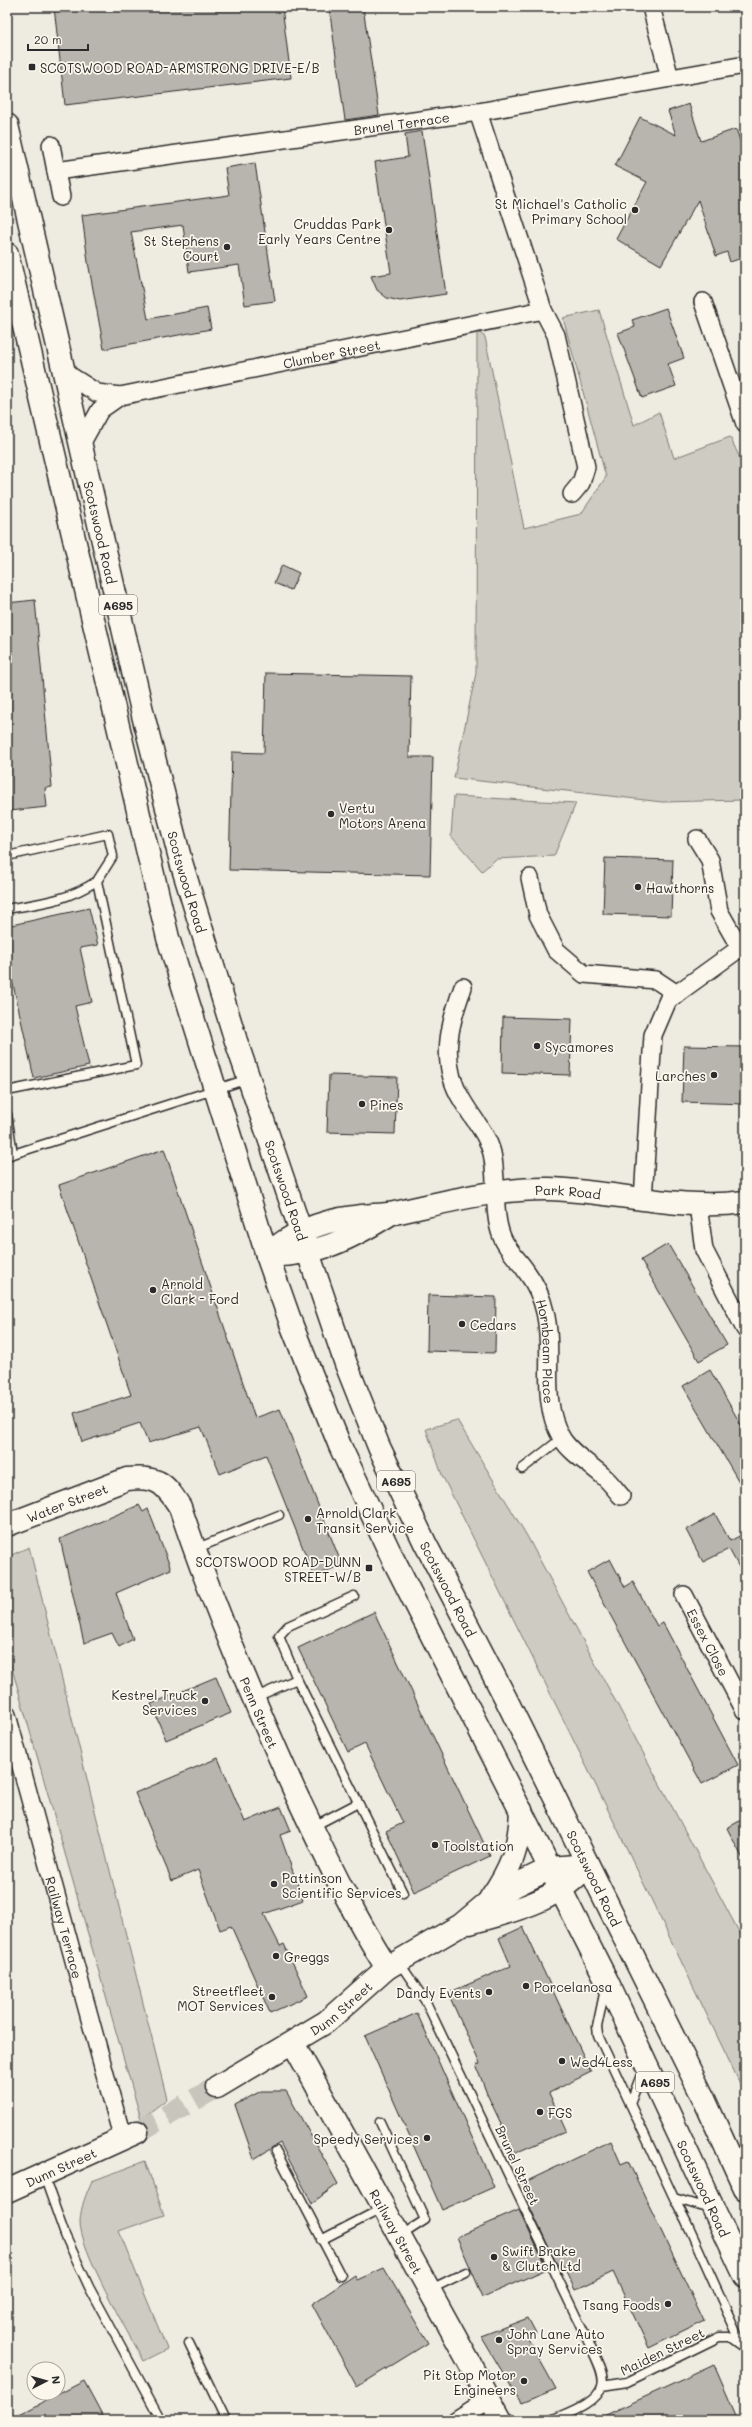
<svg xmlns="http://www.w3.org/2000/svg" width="752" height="2427" font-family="Mali,sans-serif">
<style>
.green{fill:#cecbc2;stroke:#7c7b76}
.building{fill:#b8b5ae;stroke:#2b2b2b}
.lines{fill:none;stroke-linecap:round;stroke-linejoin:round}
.secondary-tunnel{stroke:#c7c5bc;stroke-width:22;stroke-dasharray:22 11;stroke-linecap:butt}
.lane-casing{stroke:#2b2b2b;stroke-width:11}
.street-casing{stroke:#2b2b2b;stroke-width:20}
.secondary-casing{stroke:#2b2b2b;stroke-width:25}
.primary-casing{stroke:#2b2b2b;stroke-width:25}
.lane{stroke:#fbf7ec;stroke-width:8}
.street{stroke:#fbf7ec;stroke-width:17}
.secondary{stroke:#fbf7ec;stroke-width:22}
.primary{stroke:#fbf7ec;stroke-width:22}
.poi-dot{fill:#2b2b2b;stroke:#fbf7ec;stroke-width:1.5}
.labels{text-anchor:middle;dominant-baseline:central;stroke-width:3.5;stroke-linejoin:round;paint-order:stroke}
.shield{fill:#fbf7ec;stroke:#696865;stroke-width:1}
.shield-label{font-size:12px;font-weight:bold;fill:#2b2b2b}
.poi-label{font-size:13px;fill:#2b2b2b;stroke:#fbf7ec;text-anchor:start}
.street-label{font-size:13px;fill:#2b2b2b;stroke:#fbf7ec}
</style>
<rect width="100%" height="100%" fill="#eeebe0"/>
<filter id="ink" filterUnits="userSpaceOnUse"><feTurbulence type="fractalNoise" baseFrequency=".025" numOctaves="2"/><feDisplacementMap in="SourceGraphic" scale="8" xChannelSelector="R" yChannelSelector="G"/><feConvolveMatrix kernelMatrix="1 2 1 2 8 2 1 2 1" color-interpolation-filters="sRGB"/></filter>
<g filter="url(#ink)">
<path class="green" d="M599,310L634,425L659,412L674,458L730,437L745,469V802L742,800L662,802L454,778L476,673L477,331L485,337L524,528L581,514L606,477L563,318Z
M454,796L576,803L554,856L496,859L482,871L451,836Z
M457,1420L527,1536L745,1943V2094L616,1826L442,1475L426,1429Z
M29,1547L167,2099L141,2119L7,1651V1557Z
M145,2161L164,2215L119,2231L167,2349L143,2361C128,2332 79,2249 80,2221C81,2206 86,2194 92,2181Z"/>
<path class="building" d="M54,7H282L291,78L65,105Z
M329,7H363L379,115L345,120Z
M689,104L701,141L736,129L745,155V257L730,262L727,252L716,256L698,200L661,265L616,239L647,182L615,166L640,117L676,135L668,111Z
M422,131L446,294L400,301L387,298L377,290L371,276L391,273L375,162L408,157L405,134Z
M255,163L275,301L245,305L239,265L189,272L183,225L131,232L148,319L207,308L211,329L104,349L88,262L82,215L229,195L225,168Z
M666,308L684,358L668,364L676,386L642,398L618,333L635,327L632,320Z
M282,565L299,573L291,590L274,583Z
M35,600L52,787L45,788L47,807L10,811L7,781V603Z
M266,673L411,676L409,757H433L430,875L229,870L232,752L264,753Z
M605,858L673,860L671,916L603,914Z
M89,908L98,945L80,948L92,1002L75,1006L89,1066L34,1078L7,957V926Z
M503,1017L572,1019L570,1075L502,1073Z
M684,1046L745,1047V1104L682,1102Z
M329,1075L397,1077L395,1134L327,1132Z
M164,1149L255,1418L280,1409L342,1565L314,1576L266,1455L220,1474L201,1427L148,1443L140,1423L82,1442L74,1413L131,1395L59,1185Z
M668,1244L727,1345L699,1361L641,1260Z
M428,1295L496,1297L495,1353L427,1351Z
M710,1370L745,1432V1492L683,1386Z
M139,1505L143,1512L148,1509L171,1569L116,1593L133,1639L119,1647L112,1633L84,1643L60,1539Z
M715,1514L730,1541L745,1533V1578L729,1549L703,1562L686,1530Z
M610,1559L625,1587L633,1582L657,1626L663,1623L738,1765L702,1784L587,1572Z
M374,1612L490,1856L414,1892L386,1831L403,1823L365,1744L348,1752L298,1648Z
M216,1677L231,1713L166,1740L151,1704Z
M218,1758L245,1822L281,1807L291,1831L280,1835L303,1900L264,1914L280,1946L284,1944L308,1996L270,2013L231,1926L220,1930L198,1870L172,1881L135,1793Z
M745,1818V1863L727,1828Z
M523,1927L591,2072L549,2093L566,2131L515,2153L487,2094L476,2065L480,2064L448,1993L511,1966L499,1938Z
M417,2013L494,2187L442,2210L365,2036Z
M261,2091H286L338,2184L312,2203L280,2143L254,2159L235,2105Z
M611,2141L621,2164L628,2161L704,2321L649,2348L613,2272L575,2290L562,2263L557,2265L529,2205L533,2203L523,2183Z
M519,2210L547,2269L483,2297L457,2237Z
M384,2268L428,2343L357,2387L312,2304L355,2275L357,2280Z
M528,2318L536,2333L527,2337L556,2389L521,2403L481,2336Z
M714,2365L738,2420H595Z
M84,2381L105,2420H9Z"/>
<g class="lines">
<path class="secondary-tunnel" d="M137,2132L217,2087"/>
<g class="lane-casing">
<path id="lane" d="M7,856L108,834L113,856L97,881
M7,909C42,903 66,901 97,881L136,1065L7,1091
M7,1114L13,1154
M7,1156L248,1079
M522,1469L562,1438
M195,1549L279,1515
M354,1596L288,1626L279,1636L297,1679L403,1893
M254,1698L297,1679
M312,1827L358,1803
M399,1962L426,2002L594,2354C598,2363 605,2376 602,2386C597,2404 567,2413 552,2420
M605,1989L597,2027L598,2035L674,2198L686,2221L745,2351
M630,2104L644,2067
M380,2122L425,2220L400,2236
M276,2151L341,2276
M44,2176L65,2235L89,2287L161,2420
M674,2198L710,2209
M321,2240L383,2208
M429,2290L466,2272
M189,2343L226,2420
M602,2386L627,2382L719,2337H730L741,2345"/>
</g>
<g class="street-casing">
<g id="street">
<path d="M651,7L670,78"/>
<path d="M51,145L61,197"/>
<path id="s1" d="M56,171L478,112L745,65"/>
<path d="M703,302L745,424"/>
<path d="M543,310L556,335L586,467L581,483L572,494"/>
<path id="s2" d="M64,372L97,393L120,396L543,310L478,112"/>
<path d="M81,444L100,410L120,396"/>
<path d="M530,878L538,915L556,950L584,974L656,980L677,994"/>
<path id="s3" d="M463,987C449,1025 439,1063 462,1100C472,1118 487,1133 492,1153C498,1179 492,1213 502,1237C507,1250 519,1260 526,1271C535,1283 542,1298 545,1312C555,1354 539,1398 561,1437C570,1453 590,1464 603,1476C610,1482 615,1489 621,1496"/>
<path d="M643,1200L653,1035L668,1000L740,948L719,911L710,860L697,839"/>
<path d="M698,1205L704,1250L745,1329"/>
<path id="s4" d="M684,1595L745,1711"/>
<path id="s5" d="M7,1715L123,2140"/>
<path d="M456,2420L489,2399"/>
</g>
</g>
<g class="secondary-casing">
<g id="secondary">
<path id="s6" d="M267,1255C291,1233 322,1221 354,1217C367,1215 381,1215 394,1213C446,1202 495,1188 549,1189C615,1191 679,1211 745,1202"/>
<path d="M267,1255C314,1257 348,1240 387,1216"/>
<path id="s7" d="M7,1525L127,1479C157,1476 164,1482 180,1507C213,1605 253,1700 296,1794C324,1853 352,1913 387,1968"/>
<path d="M490,1899C511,1869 520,1846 521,1810"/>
<path d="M470,1923C512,1911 559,1901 587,1865"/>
<path id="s8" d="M293,2043L501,2420"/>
<path id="s9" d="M217,2087L326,2022L387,1968L461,1925L486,1904L516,1885L551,1868L587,1865"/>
<path id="s10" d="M7,2191L137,2132"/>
</g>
</g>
<g class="primary-casing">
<g id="primary">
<path id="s11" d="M7,125L143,715L181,862L236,1041L346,1364L379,1447L425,1543L505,1697L705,2101L745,2189"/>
<path id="s12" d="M7,254L168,938L267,1255L292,1326L340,1446L393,1559L607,1981L745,2276"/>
</g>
</g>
<use href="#lane" class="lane"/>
<use href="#street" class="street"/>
<use href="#secondary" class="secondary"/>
<use href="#primary" class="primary"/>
</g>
</g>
<g class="poi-dot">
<rect x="28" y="63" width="8" height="8" rx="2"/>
<circle cx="635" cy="210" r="4"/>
<circle cx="389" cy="230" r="4"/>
<circle cx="227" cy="247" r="4"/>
<circle cx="331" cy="814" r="4"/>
<circle cx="638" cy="887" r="4"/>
<circle cx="537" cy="1046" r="4"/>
<circle cx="714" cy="1075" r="4"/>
<circle cx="362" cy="1104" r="4"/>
<circle cx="153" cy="1290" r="4"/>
<circle cx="462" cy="1324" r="4"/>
<circle cx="308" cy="1519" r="4"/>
<rect x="365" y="1564" width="8" height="8" rx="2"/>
<circle cx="205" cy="1701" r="4"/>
<circle cx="435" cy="1845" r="4"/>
<circle cx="274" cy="1884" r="4"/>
<circle cx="276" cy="1956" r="4"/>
<circle cx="526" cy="1986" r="4"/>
<circle cx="489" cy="1992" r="4"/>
<circle cx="272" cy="1997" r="4"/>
<circle cx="562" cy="2061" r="4"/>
<circle cx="540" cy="2112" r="4"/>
<circle cx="427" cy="2138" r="4"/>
<circle cx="494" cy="2257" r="4"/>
<circle cx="668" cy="2304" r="4"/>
<circle cx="499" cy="2340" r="4"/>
<circle cx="524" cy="2381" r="4"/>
</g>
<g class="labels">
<g class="shield">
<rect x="99" y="595" width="38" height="20" rx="3"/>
<rect x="377" y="1471" width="38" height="20" rx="3"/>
<rect x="636" y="2072" width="38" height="20" rx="3"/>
</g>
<g class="shield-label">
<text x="118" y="605">A695</text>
<text x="396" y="1481">A695</text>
<text x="655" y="2082">A695</text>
</g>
<g class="poi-label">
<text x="40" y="67">SCOTSWOOD ROAD-ARMSTRONG DRIVE-E/B</text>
<text x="627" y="203" text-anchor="end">St Michael's Catholic<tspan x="627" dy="15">Primary School</tspan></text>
<text x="381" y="223" text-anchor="end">Cruddas Park<tspan x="381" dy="15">Early Years Centre</tspan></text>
<text x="219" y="240" text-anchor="end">St Stephens<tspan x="219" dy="15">Court</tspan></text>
<text x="339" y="807">Vertu<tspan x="339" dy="15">Motors Arena</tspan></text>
<text x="646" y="887">Hawthorns</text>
<text x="545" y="1046">Sycamores</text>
<text x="706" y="1075" text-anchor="end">Larches</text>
<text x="370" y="1104">Pines</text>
<text x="161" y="1283">Arnold<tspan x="161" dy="15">Clark - Ford</tspan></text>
<text x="470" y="1324">Cedars</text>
<text x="316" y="1512">Arnold Clark<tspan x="316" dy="15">Transit Service</tspan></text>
<text x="361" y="1561" text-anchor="end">SCOTSWOOD ROAD-DUNN<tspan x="361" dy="15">STREET-W/B</tspan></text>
<text x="197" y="1694" text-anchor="end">Kestrel Truck<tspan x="197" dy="15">Services</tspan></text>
<text x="443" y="1845">Toolstation</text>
<text x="282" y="1877">Pattinson<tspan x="282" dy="15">Scientific Services</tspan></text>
<text x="284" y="1956">Greggs</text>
<text x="534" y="1986">Porcelanosa</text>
<text x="264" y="1990" text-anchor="end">Streetfleet<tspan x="264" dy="15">MOT Services</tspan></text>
<text x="481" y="1992" text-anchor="end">Dandy Events</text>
<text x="570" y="2061">Wed4Less</text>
<text x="548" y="2112">FGS</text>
<text x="419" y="2138" text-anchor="end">Speedy Services</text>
<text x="502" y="2250">Swift Brake<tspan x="502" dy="15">&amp; Clutch Ltd</tspan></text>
<text x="660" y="2304" text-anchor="end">Tsang Foods</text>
<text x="507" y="2333">John Lane Auto<tspan x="507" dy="15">Spray Services</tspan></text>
<text x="516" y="2374" text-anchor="end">Pit Stop Motor<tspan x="516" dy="15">Engineers</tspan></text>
</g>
<g class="street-label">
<text stroke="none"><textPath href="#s1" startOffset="349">Brunel Terrace</textPath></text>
<text stroke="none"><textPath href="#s2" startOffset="278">Clumber Street</textPath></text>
<text stroke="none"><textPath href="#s11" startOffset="418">Scotswood Road</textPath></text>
<text stroke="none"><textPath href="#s11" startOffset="778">Scotswood Road</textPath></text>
<text stroke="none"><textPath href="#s11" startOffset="1102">Scotswood Road</textPath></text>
<text stroke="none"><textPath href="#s6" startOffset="313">Park Road</textPath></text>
<text stroke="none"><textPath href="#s3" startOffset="390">Hornbeam Place</textPath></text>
<text stroke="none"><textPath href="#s7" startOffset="64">Water Street</textPath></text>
<text stroke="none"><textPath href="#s11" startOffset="1533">Scotswood Road</textPath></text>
<text stroke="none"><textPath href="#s4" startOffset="53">Essex Close</textPath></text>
<text stroke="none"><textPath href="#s7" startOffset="414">Penn Street</textPath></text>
<text stroke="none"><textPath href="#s11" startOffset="1857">Scotswood Road</textPath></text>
<text stroke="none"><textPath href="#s5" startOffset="220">Railway Terrace</textPath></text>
<text stroke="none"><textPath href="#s9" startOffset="147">Dunn Street</textPath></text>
<text transform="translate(518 2165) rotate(65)">Brunel Street</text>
<text stroke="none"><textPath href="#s10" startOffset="59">Dunn Street</textPath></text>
<text stroke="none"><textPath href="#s12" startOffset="2066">Scotswood Road</textPath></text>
<text stroke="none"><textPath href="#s8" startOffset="215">Railway Street</textPath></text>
<text transform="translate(662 2351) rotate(-26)">Maiden Street</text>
</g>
</g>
<rect width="752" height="2427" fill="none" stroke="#fbf7ec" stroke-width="24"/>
<rect x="12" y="12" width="728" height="2403" fill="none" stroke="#2b2b2b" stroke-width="1.5" filter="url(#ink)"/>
<g transform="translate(46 2381) rotate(84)"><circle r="19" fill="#fbf7ec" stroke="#a8a59f"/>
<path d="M0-3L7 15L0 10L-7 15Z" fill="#2b2b2b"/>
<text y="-6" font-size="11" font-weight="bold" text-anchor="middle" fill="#2b2b2b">N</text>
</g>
<path d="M28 44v6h60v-6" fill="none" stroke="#2b2b2b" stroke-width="2"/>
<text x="34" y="44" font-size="12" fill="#2b2b2b" stroke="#fbf7ec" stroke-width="3" paint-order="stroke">20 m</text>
</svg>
